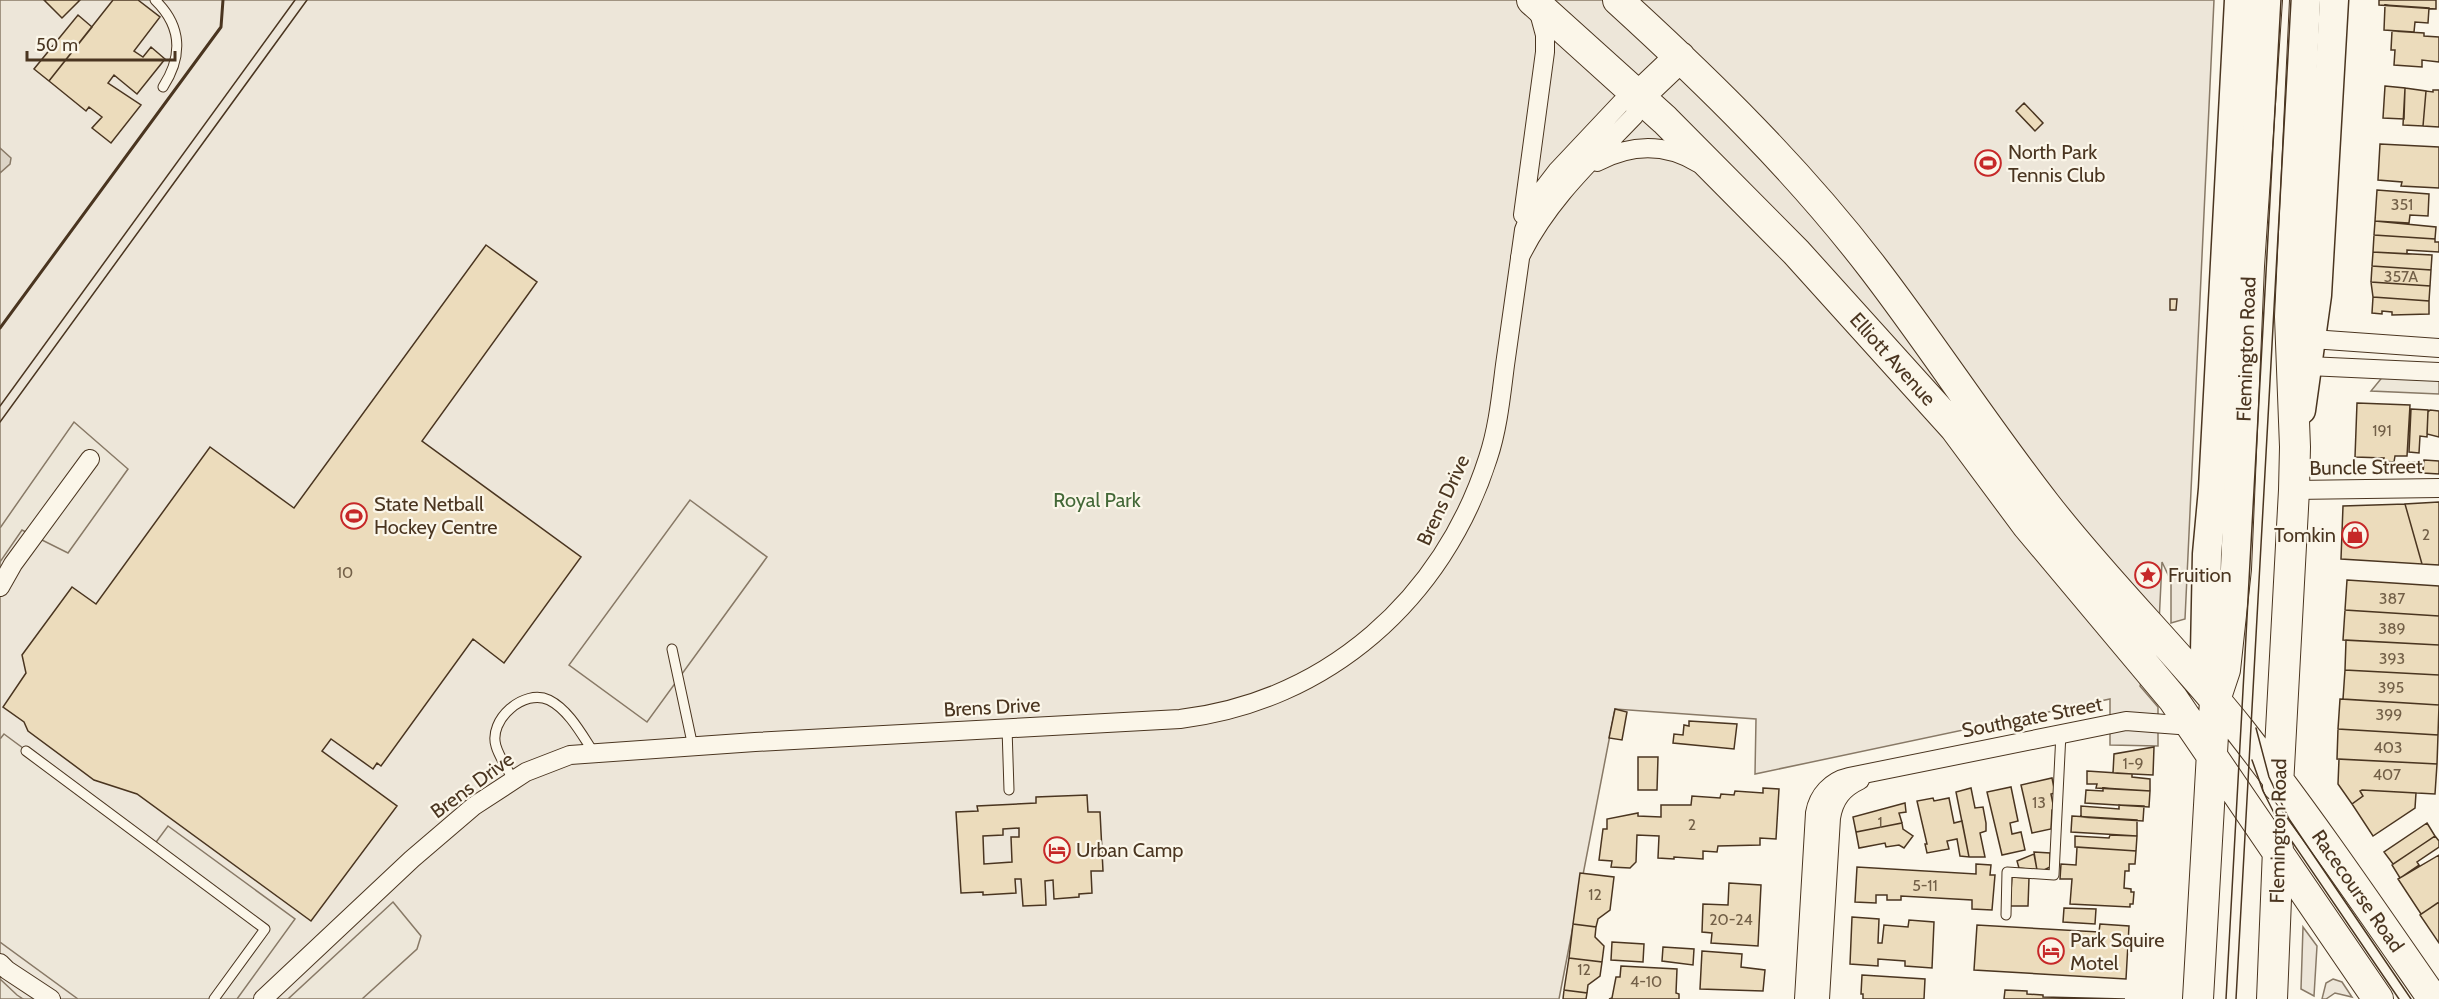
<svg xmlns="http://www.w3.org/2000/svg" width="2439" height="999" font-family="Cabin,sans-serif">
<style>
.green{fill:#ede6d9;stroke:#887966;stroke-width:1.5}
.parking{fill:#ede7d9;stroke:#887966;stroke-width:1.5}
.water{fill:#dcd4c6;stroke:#887966;stroke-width:1.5}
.building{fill:#ecdcbc;stroke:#4a3520;stroke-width:1.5;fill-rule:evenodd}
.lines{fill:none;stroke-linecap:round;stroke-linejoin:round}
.service-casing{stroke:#4a3520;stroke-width:11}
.minor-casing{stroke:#4a3520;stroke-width:20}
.primary-casing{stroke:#4a3520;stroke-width:31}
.trunk-casing{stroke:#4a3520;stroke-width:32}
.service{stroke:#fbf6e9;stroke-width:9}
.minor{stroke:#fbf6e9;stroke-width:18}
.primary{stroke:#fbf6e9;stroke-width:28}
.trunk{stroke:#fbf6e9;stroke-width:30}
.tram{stroke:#4a3520;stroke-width:1.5}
.wall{stroke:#4a3520;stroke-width:3}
.labels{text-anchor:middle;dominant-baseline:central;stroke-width:4.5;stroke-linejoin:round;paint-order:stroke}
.number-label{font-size:16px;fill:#725f47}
.poi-label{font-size:20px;fill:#4a3520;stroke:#fbf6e9;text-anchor:start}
.street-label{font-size:20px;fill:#4a3520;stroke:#fbf6e9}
.park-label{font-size:20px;fill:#436837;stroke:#fbf6e9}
</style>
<rect width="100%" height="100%" fill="#fbf6e9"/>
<path class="green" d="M0,0H2214L2185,619L2171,623V581L2162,562L2159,623L2140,686L2158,707V746L2110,745V699L1755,774L1756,719L1615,709L1559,999H0Z
M2303,927L2317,946L2314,996L2301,989Z
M2333,979L2342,982L2352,997L2335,993L2326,999H2322L2326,983Z"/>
<path class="parking" d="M2389,369L2439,372V394L2371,391Z
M74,422L128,469L68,553L22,530L0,562V528Z
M690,500L767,557L647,722L569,665Z
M4,734L154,845L168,826L295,919L237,999H78L0,942V739Z
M393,902L421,936L417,949L362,999H288Z
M0,979L17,995L23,999H0Z"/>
<path class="water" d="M0,148L11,158L10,164L0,173Z"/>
<path class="building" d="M44,0H80L62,18Z
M113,0H138L160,17L134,51L143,57L151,47L165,59L137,94L114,75L108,83L141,105L111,143L92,128L102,117L89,107L86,111L49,81Z
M2379,0H2436V9L2379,5Z
M2385,5L2429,8L2428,23L2415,22L2414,32L2384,30Z
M78,15L92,27L49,81L34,69Z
M2392,31L2424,33V36L2439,37V62L2422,60V67L2394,65L2395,50H2391Z
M2385,86L2405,88L2404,119L2383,118Z
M2405,88L2426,91L2423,126L2403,125Z
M2433,90H2439V127L2423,126L2426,91L2433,92Z
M2024,103L2043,123L2035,131L2016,111Z
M2380,144L2439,147V188L2401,186L2402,182L2378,180Z
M2377,190L2429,194L2428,216L2410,215L2409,223L2375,221Z
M2375,221L2436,227L2435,239L2374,235Z
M2374,235L2435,239V242H2439V252L2407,250V254L2373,252Z
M486,245L537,282L422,441L581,557L504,663L473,639L381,766L377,763L373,769L331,739L322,751L397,806L311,921L137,794L94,780L28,731L24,722L3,707L26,673L22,655L72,587L96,604L210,447L294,508Z
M2373,252L2432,255L2431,270L2372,266Z
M2372,266L2431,270L2430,286L2371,282Z
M2371,282L2430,286L2429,301L2373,297Z
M2373,297L2429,301V314L2392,315V312L2382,311V314L2372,313Z
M2170,299H2177L2176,310H2170Z
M2357,403L2410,405L2407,456H2395L2394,462L2383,461L2384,458L2355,457Z
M2411,409L2428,410L2427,437L2420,436L2419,453L2409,452Z
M2430,410L2439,411V437L2427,434L2428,412Z
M2424,460L2439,461V474L2423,473Z
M2409,462L2423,463V473L2409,472Z
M2439,502V565L2422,564L2405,504Z
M2405,504L2422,564L2341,559L2343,506Z
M2347,580L2439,586V616L2345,610Z
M2345,610L2439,616V645L2343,640Z
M2346,640L2439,645V675L2345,670Z
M2345,670L2439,675V705L2343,699Z
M2340,699L2439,705L2438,735L2338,729Z
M1615,709L1627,712L1622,740L1609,738Z
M1689,721L1737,724L1734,749L1673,743L1674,734L1683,735L1684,725L1689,726Z
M2338,729L2438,735L2437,764L2337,759Z
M2154,747L2153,775L2113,773L2114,754Z
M1638,757H1658L1657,790H1638Z
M2339,759L2437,764L2435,794L2362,790L2360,791L2363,796L2352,804L2338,784Z
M2087,771L2132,774V777L2150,779V791L2096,788L2097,784H2087Z
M2052,778L2055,793L2051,794L2054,809L2052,810L2051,829L2032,833L2021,785Z
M2011,787L2018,821L2010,823L2012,834L2021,832L2025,850L2002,855L1987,792Z
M1763,788L1779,789L1776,839L1760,838V845L1718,846L1717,852L1703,851V859L1674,857V859L1658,858L1659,836L1637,835L1636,862L1630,868L1611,867L1612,861L1599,860L1603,829H1607V819L1638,813V816L1661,817V805H1691L1692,796L1720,798L1721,794L1734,795L1735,791L1763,793Z
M1971,788L1975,808L1983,807L1986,823V831L1980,833L1985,857H1969L1956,792Z
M2103,788L2150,791L2149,807L2085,803L2086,790L2103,791Z
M2362,790L2416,793L2415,808L2373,836L2352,804L2363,796L2360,791Z
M1087,795L1088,812H1100L1103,871H1091L1092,893L1079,894V897L1054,899L1053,880L1045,881L1046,905L1023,906L1021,879H1015L1016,893L983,895V892L961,893L956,812L978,811L977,806L1036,803V797ZM1019,828V837H1011L1012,862L984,864L983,836L1003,835V829Z
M1933,798L1934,801L1949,798L1954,823L1962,821L1969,857L1960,856L1957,839L1947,841L1949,849L1927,853L1925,844H1927L1917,801Z
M1905,803L1906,812L1899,813L1902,823L1856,832L1853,817Z
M2119,805L2144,806L2143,821L2081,817V806L2119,809Z
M2072,816L2137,820V836L2071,832Z
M1902,823L1903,829L1913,836L1904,848L1899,845L1886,847L1885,843L1859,848L1856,832Z
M2427,823L2435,836L2393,864L2384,852Z
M2110,835L2137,836L2136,851L2075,847V836L2109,838Z
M2435,836L2439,841V847L2417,862L2419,865L2400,878L2392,865Z
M2077,847L2136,851L2135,864H2129V871H2125L2124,888L2131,889V892H2134L2133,904H2130V907L2070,904L2072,879H2060L2061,864L2076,865Z
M2034,852L2050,853V867L2044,870H2037Z
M2034,854L2037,870L2019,868L2017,861Z
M2439,855V902L2421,914L2398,879Z
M1976,864L1991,865L1990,875H1995L1992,910L1972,909V900L1901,896V900H1887V895H1876V903L1855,902L1857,867L1976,874Z
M1580,873L1614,877L1610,910L1598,919L1596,927L1573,924Z
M2012,877L2029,878L2028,906H2010Z
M1729,883L1761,885L1758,946L1711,943L1712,933L1702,932L1703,904L1728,905Z
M2439,902V943L2420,915Z
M2064,908L2096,909L2095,924L2063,922Z
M1852,917L1879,919L1878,943H1882L1884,925L1908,927L1909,920L1934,922L1932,968L1905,966V961L1878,959V966L1850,964Z
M1573,924L1596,927L1595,937L1604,946L1602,962L1569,958Z
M2100,924L2129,926L2126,979L1974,970L1977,925L2099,932Z
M1612,942L1644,944L1643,962L1611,960Z
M1663,947L1694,949L1693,965L1662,961Z
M1702,951L1742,954L1741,967L1765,970L1763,991L1700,989Z
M1569,958L1602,962L1600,976L1588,985L1587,993L1564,990Z
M1621,966L1677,969L1676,993L1679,994V999H1609L1612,998L1616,977H1620Z
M1862,975L1925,979L1924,999H1863V994H1861Z
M1564,990L1587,993L1586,999H1563Z
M2005,990L2027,991V994L2043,995V997L2125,999H2004Z"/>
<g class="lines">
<g class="service-casing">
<path id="service" d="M155,0C182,26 183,56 163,87
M672,649L693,747
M1007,728L1009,790
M26,751L265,929L214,999
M513,780C508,769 499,757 496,746C488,720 524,688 549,700C569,710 582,735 594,753
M2006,915L2007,872L2054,875L2061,733"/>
</g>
<g class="minor-casing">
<path id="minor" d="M1597,162C1631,144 1665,143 1698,163
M1523,215L1545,52V35L1538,9
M2312,339L2439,348
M2308,366L2439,372
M2294,490L2439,488
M0,587L13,564L90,459
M0,963L7,970L51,999
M263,999L412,859L474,806L526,772L570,755L755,742L1180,719C1328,701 1443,599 1488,458C1498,428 1501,396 1505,365C1511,320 1518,275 1524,230L1537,197L1557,171L1621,103L1639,96L1638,109L1634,116C1592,160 1547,201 1520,257
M1804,999L1815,813C1818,795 1831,781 1849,777L2126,721L2192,726
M1820,999L1831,818C1834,799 1843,788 1860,780"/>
</g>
<g class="primary-casing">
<path id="primary" d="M2301,410L2317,295L2334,0
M2216,696L2205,653L2207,554L2213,489L2239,0"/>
</g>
<g class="trunk-casing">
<path id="trunk" d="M1532,0L1665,120L1796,252L1955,428L2027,525L2173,699L2378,999
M1618,0C1709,83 1798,170 1873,268C1932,345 1985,427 2045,504C2106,583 2178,652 2240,730C2308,817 2370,908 2433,999
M1639,96L1680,57
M2278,786L2294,490L2295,447L2290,317L2305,0
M2198,999L2215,700L2225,670L2236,569L2249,266L2267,0
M2272,999L2278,849"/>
</g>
<use href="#service" class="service"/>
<use href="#minor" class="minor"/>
<use href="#primary" class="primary"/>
<use href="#trunk" class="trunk"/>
<path class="tram" d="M0,406L295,0
M0,422L307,0
M2256,728L2269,777L2289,819L2411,999
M2252,760L2263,791L2278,821L2399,999
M2226,999L2281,0
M2236,999L2291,0"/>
<path class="wall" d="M0,328L221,27L223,0"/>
</g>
<defs>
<g id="stadium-ring" transform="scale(1.35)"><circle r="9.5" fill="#fbf6e9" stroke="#c62828" stroke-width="1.5"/><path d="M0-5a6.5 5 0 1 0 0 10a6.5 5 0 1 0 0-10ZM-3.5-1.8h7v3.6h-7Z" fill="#c62828"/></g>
<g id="shop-ring" transform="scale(1.35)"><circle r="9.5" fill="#fbf6e9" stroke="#c62828" stroke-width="1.5"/><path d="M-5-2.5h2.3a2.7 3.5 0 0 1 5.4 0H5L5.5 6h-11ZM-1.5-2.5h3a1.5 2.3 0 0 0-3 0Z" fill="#c62828"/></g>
<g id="sight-ring" transform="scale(1.35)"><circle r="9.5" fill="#fbf6e9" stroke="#c62828" stroke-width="1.5"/><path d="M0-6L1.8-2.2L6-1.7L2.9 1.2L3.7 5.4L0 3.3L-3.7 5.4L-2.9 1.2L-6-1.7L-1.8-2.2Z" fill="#c62828"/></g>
<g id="hotel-ring" transform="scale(1.35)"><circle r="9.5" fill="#fbf6e9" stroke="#c62828" stroke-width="1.5"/><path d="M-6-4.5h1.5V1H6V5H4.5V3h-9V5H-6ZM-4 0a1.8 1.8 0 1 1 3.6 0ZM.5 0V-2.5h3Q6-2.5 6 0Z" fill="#c62828"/></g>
</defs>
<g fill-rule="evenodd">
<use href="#stadium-ring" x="1988" y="163"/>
<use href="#stadium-ring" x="354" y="516"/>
<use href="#shop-ring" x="2355" y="535"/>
<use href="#sight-ring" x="2148" y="575"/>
<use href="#hotel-ring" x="1057" y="850"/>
<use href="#hotel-ring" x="2051" y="951"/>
</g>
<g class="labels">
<g class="number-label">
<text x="2402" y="204">351</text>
<text x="2401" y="276">357A</text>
<text x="2382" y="430">191</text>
<text x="2426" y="534">2</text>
<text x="345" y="572">10</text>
<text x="2392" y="598">387</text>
<text x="2392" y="628">389</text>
<text x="2392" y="658">393</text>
<text x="2391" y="687">395</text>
<text x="2389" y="714">399</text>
<text x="2388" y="747">403</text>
<text x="2133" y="763">1-9</text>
<text x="2387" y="774">407</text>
<text x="2039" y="802">13</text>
<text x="1880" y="822">1</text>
<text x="1692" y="824">2</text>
<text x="1925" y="885">5-11</text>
<text x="1595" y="894">12</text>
<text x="1731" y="919">20-24</text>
<text x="1584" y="969">12</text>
<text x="1646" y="981">4-10</text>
</g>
<g class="poi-label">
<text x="2008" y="152">North Park<tspan x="2008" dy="23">Tennis Club</tspan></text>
<text x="374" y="504">State Netball<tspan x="374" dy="23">Hockey Centre</tspan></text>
<text x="2336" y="535" text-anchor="end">Tomkin</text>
<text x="2168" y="575">Fruition</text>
<text x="1076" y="850">Urban Camp</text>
<text x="2070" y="940">Park Squire<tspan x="2070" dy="23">Motel</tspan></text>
</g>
<g class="street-label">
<text transform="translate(2246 349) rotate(-88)">Flemington Road</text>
<text transform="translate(1893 359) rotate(48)">Elliott Avenue</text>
<text transform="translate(2366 467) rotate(-1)">Buncle Street</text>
<text transform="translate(1443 500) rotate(-65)">Brens Drive</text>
<text transform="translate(992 707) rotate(-3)">Brens Drive</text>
<text transform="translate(2032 717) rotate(-11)">Southgate Street</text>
<text transform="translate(472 785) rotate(-36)">Brens Drive</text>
<text transform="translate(2278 831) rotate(-89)">Flemington Road</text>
<text transform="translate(2358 891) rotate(55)">Racecourse Road</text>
</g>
<g class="park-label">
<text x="1097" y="500">Royal Park</text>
</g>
</g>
<path d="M27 51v9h148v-9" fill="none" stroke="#4a3520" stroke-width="3"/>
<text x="36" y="51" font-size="18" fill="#4a3520" stroke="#fbf6e9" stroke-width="4.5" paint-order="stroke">50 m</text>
</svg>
